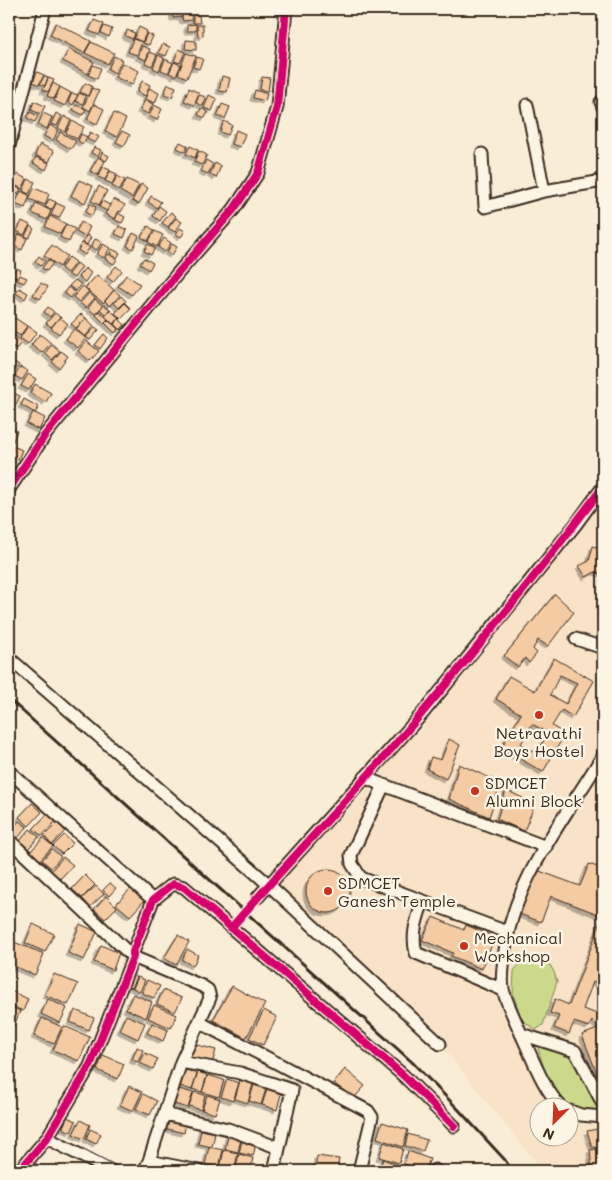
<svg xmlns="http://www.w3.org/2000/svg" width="612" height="1180" font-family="Mali,sans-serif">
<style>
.built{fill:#f8e3c8;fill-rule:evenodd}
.green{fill:#ccd98c;stroke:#848255}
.building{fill:#f4cba3;stroke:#3b2a1e;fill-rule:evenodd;filter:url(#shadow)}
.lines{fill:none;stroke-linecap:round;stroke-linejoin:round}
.minor-tunnel{stroke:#d4c6b3;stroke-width:11;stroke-dasharray:11 5.5;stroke-linecap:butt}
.minor-casing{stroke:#3b2a1e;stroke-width:15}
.minor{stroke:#fcf5e5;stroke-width:11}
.rail{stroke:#3b2a1e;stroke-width:3}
.cycleway-casing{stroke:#fcf5e5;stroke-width:11}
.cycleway{stroke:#d6006c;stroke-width:8}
.poi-dot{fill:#c8321e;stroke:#fcf5e5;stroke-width:2}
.labels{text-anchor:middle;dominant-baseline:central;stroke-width:5;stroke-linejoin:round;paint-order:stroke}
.poi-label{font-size:16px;fill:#3b2a1e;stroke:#fcf5e5;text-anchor:start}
</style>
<defs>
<filter id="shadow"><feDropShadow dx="-3" dy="3" stdDeviation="0" flood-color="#0004"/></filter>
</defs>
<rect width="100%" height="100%" fill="#faedd8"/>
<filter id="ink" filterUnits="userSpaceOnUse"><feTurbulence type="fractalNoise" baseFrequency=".02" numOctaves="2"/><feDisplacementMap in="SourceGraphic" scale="10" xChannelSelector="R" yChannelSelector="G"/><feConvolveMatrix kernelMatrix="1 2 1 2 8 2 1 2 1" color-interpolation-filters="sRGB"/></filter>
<g filter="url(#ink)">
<path class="built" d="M603,497V1171H543L440,1044L276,883L369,779L422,728ZM540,1108H570V1138H540Z"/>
<path class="green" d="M528,960L550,965L554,972L557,982L543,1025L536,1030L522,1020L513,994L514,971L521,962Z
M537,1044L583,1063L598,1099V1112C590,1111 582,1110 574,1107C551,1098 543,1066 537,1044Z"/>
<path class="building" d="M172,9H180L182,17L173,18Z
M190,11L192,20L183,21L181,12Z
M193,15H199L200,23H193Z
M94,20L104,24L99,35L89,31Z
M56,23L91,41L84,53L50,35Z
M196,24V31H187V25Z
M197,25H203V36L198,37Z
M104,26L112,29L109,37L101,33Z
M139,27L147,31L142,42L134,38Z
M127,30L135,33L133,39L125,36Z
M147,33L153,36L149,45L143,43Z
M133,39L142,42L137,55L128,52Z
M186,40L196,41V50L185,49Z
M91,42L114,53L108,64L85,53Z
M163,44L170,47L166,56L158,53Z
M142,46L150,49L146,60L138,57Z
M69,49L94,62L88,74L63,61Z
M179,49L185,52L180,63L174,61Z
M150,52L157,55L152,66L145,63Z
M186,53L196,56L187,78L178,74Z
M158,55L164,58L159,71L153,68Z
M114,56L122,60L115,73L108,69Z
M197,57L203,59L199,69L193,67Z
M165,59L173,63L168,73L161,70Z
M174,62L181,65L176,76L169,73Z
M122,63L139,71L132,85L115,77Z
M93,65L101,68L97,79L88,75Z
M37,72L44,75L39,85L33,82Z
M44,76L48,78L45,86L40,84Z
M222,76L230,78L227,92L219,91Z
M262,77L270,78L268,91L260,90Z
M48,78L54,80L48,92L43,90Z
M142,81L150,85L146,96L137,92Z
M53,83L60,87L54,99L47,96Z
M85,83L92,86L88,96L80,92Z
M168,84L176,87L172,97L164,94Z
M60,87L71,93L65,106L54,101Z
M92,88L99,91L90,111L83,107Z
M149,88L159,93L155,103L145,99Z
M189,88L199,93L194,105L184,101Z
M255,90L267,94L265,101L253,98Z
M72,93L78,95L73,105L68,102Z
M79,93L86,96L83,104L75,101Z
M199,95L206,97L203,106L196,103Z
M209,95L217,99L212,111L204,108Z
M145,100L153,104L148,114L140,110Z
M34,101L45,106L41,114L31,110Z
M94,104L104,109L97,124L87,119Z
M222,104L230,107L225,119L217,116Z
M76,105L86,109L83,115L73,110Z
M154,105L162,109L157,120L149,116Z
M201,108L208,112L205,118L198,115Z
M30,112L38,116L35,122L27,118Z
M43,113L52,117L47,129L38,125Z
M56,113L62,116L57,126L51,124Z
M114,113L126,119L117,137L105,131Z
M64,116L71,120L65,132L58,128Z
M72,121L84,127L77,139L66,133Z
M224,121L232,125L228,135L220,132Z
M50,125L58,130L53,141L44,136Z
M236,130L245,134L240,147L231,144Z
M122,131L130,135L124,146L116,142Z
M60,132L76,141L71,149L56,140Z
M90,132L99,137L95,143L87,139Z
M81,134L87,137L83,144L78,141Z
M180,142L188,146L185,152L177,148Z
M40,144L54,151L49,162L35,155Z
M190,146L198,150L195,158L186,154Z
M94,147L101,150L98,156L91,153Z
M199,151L207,155L202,165L194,162Z
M102,152L109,156L106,161L100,158Z
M36,157L49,163L46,170L33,163Z
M98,157L105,161L98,175L90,171Z
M206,160L213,164L208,174L201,171Z
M215,163L221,166L216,178L210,174Z
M103,167L110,170L105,180L98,177Z
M110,171L117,174L112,184L105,181Z
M17,174L27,179L22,189L13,184Z
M117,176L125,180L119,190L112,186Z
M28,179L35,182L29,194L23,191Z
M127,179L139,185L132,198L120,191Z
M79,180L93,186L85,203L71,196Z
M141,184L148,188L139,204L132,201Z
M11,185L21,189L18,194L9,190Z
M99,186L107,191L99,205L91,201Z
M34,188L49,194L45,205L29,199Z
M21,191L30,196L25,208L15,204Z
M151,196L161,202L157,208L148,202Z
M49,199L56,202L52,210L45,207Z
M114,199L125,205L121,212L119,211L115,219L105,214Z
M102,201L110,205L107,211L99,207Z
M36,203L51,211L47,220L32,213Z
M56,203L65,207L59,218L51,215Z
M90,204L96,207L92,216L85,212Z
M159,206L166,211L160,221L153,216Z
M171,212L176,216L168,227L162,223Z
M118,213L125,217L122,223L115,220Z
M50,216L66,224L60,234L45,227Z
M176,218L182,222L175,232L168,228Z
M22,221L30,225L24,235L17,231Z
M81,222L90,227L85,237L76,232Z
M66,224L75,229L69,242L60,237Z
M30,226L34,229L29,238L25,236Z
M119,226L127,230L124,238L115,234Z
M148,226L154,230L148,241L141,237Z
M180,228L185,231L181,237L176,234Z
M155,231L163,235L157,247L148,242Z
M133,233L139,236L133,249L127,246Z
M19,234L27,238L22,250L14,246Z
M87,235L91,237L87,245L83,242Z
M164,238L171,243L165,252L158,247Z
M95,239L102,242L97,250L91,247Z
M82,243L90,247L85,255L78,250Z
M103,244L110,248L104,258L97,254Z
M148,244L155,248L151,255L144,251Z
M172,244L177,247L172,255L167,252Z
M52,245L67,256L60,267L44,256Z
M112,249L120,253L117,258L110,253Z
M108,254L117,259L114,264L105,259Z
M39,256L45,261L41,266L35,261Z
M69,257L76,262L67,273L61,268Z
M144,258L153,263L149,270L140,264Z
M48,260L53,263L47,271L42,268Z
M77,263L82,267L74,278L68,274Z
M116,266L122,271L113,282L107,277Z
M16,268L21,270L18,278L12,275Z
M85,268L91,273L85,282L78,277Z
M20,275L27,278L24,283L17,280Z
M97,275L114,290L103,303L85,288Z
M126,275L140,284L132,295L118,286Z
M75,280L81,284L76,291L69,286Z
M41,283L48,287L40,299L33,295Z
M83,286L89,291L79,302L73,297Z
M68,287L75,292L71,298L64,293Z
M19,288L28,293L25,299L16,293Z
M114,290L120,295L110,306L105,301Z
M89,293L95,298L86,308L80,303Z
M121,296L126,301L119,308L114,303Z
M95,299L103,306L95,314L88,308Z
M125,303L131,309L121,319L115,313Z
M104,305L110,309L105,314L100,309Z
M48,307L54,312L50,317L44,312Z
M110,310L119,318L113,324L105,316Z
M99,311L108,319L104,323L96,315Z
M55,313L60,317L51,327L46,323Z
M81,314L86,318L76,328L71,324Z
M60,317L68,324L59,334L51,328Z
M15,318L27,326L20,336L9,328Z
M86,318L94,326L85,337L76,329Z
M119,319L125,325L120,330L114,324Z
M108,320L118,329L115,333L105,323Z
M28,326L37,332L28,344L20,338Z
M95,327L99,330L90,340L86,337Z
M74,329L86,338L78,348L66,339Z
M40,334L51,343L42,353L31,345Z
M104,334L108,338L100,349L95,345Z
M15,336L22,342L16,349L9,343Z
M86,341L99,351L90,361L78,351Z
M52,344L60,351L52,360L45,353Z
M61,351L68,356L59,368L52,362Z
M13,361L19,365L16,370L10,366Z
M20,367L28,371L22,380L15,376Z
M28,374L36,379L29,390L21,386Z
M35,384L51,393L46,402L30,393Z
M9,391L20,396L16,405L9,401Z
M24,399L39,407L35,413L21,405Z
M33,412L45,418L39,430L27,424Z
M9,427L17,431L11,446L9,445Z
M13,446L22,450L18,460L9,456Z
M593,546L603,549V574L595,572L586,577L579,566L589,561Z
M555,594L574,612L548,646L538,640L533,649L537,653L529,663L525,658L518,667L504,656Z
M554,658L594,681L573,717L562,710L552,726L565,734L543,772L501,748L521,714L496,699L509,676L535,691ZM560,675L577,683L566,704L550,695ZM532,724L548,733L537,753L521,744Z
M449,739L460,745L446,779L427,769L431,757L441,760Z
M459,764L501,783L489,817L449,799Z
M506,790L535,804L524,831L497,819Z
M32,803L42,812L29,826L19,817Z
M48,813L56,821L42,836L33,829Z
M19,821L27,827L17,839L9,833Z
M57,823L65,831L52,845L44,836Z
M30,829L39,837L28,849L19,842Z
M64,835L73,843L62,854L53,846Z
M43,838L53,846L40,860L30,852Z
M52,849L61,857L51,868L42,860Z
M63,857L73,865L60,879L51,871Z
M589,864L603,869V881L597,897L603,900V986L593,982L583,1009L603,1016V1089L582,1035L600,1028L592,1021L589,1027L574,1022L569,1034L554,1028L559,1016L550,1013L555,999L569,1005L603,916L551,896L541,922L517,913L534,869L580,886Z
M306 891a22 22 0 1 1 44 0a22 22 0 1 1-44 0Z
M85,875L95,885L82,898L72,889Z
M110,883L116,888L109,896L103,890Z
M96,886L104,894L90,907L82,898Z
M131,888L144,901L130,916L116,904Z
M106,896L117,907L105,919L94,909Z
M433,917L464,930L466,925L495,937L482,969L451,956L453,953L422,940Z
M33,924L54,934L45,952L25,943Z
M80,924L97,932L84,960L68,953Z
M178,935L189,942L176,965L164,958Z
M14,942L44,954L35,975L9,964V954Z
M101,945L119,953L113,970L94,962Z
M187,949L198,955L193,966L182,960Z
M54,974L78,984L68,1005L45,995Z
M131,975L137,977L132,988L126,986Z
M138,977L145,980L140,992L133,988Z
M147,980L160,986L154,998L142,993Z
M232,986L265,1004L246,1038L213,1020Z
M9,990L28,999L23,1011L9,1005Z
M163,990L182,998L175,1012L157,1004Z
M133,994L152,1002L146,1018L126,1009Z
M48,999L67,1008L60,1023L41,1014Z
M154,1005L177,1015L171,1028L148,1018Z
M9,1006L20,1011L14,1026L9,1024Z
M75,1010L94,1018L89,1030L70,1022Z
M264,1010L277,1017L263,1045L249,1038Z
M126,1015L145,1023L138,1039L119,1030Z
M42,1018L62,1027L54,1044L34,1036Z
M152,1023L168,1030L163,1041L147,1033Z
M64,1026L90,1037L79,1061L53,1050Z
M194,1044L216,1050L212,1064L190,1058Z
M137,1047L143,1050L138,1062L132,1060Z
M145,1053L158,1059L153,1069L140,1063Z
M103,1055L124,1064L118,1079L97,1070Z
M345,1069L365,1086L353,1099L334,1083Z
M185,1070L197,1073L192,1090L180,1086Z
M198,1072L207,1075L202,1092L192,1089Z
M208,1075L224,1080L219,1097L202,1092Z
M227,1079L239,1083L233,1101L221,1097Z
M240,1080L253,1084L248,1103L235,1099Z
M254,1085L266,1089L261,1105L249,1101Z
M129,1086L142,1092L133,1111L120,1105Z
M179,1089L193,1093L188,1108L174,1104Z
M267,1089L281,1094L277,1110L262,1105Z
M194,1092L205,1095L201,1110L189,1106Z
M143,1094L157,1101L150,1115L136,1109Z
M207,1095L220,1099L215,1114L202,1110Z
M67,1117L76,1121L71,1132L63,1128Z
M165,1118L186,1122L184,1133L163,1128Z
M80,1120L90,1125L84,1139L73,1134Z
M382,1122L408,1130L403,1147L377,1138Z
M202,1126L216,1129L212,1147L198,1144Z
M603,1128V1171H596V1169L592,1170L590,1150L603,1148L592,1147L587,1131Z
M90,1129L101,1134L96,1144L86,1139Z
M229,1132L242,1135L238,1152L225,1149Z
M408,1134L427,1140L423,1151L405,1146Z
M243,1136L257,1140L253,1156L239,1153Z
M384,1142L403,1149L399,1163L379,1157Z
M209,1147L223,1150L219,1167L205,1164Z
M224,1150L238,1153L234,1171L220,1168Z
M408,1151L430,1159L425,1171L404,1164Z
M239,1154L253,1158L250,1171L235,1170Z
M317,1156L339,1159L337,1171L315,1170Z
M383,1159L403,1167L401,1171H378Z
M34,1162L44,1169L43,1171H27Z
M406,1165L423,1171H404Z"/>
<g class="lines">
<path class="minor-tunnel" d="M231,928L258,897"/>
<g class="minor-casing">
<path id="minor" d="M601,102L603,107
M527,105L544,191
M9,146L45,9
M482,154L485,207L544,191L603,181
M9,489L45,435L178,273L234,209L258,173L277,107L286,9
M576,639L603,648
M9,658L268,884L440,1044
M9,771L153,900
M365,777L373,781L546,847
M384,785L351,855L352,864L361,878L507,932
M9,840L133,957L202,986L208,990L210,998L199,1022L368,1111L372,1117L359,1171
M258,897L423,713L576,524L603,487
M423,901C417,919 411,934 416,953L503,990
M521,1034L575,1051L603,1104
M181,1062L240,1073L292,1090L274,1171
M562,1108C543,1088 534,1062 523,1038C518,1026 505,1000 503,989C501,979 503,968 504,958C511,882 565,819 603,755
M570,1111L581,1115L603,1117
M164,1114L228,1129L279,1148
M47,1138L111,1171
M149,1161L199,1171
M19,1171L47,1138L90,1066L133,957V952L153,900L173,884L184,887L404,1076L454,1126
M144,1171L149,1161L181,1062L199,1022
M435,1171V1170"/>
</g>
<use href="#minor" class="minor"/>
<path class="rail" d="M9,699L412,1062L458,1109L505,1160L512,1171"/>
<g class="cycleway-casing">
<path id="cycleway" d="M9,489L45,435L178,273L234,209L258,173L277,107L286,9
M231,928C294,855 361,786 423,712C485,639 545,564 603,487
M19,1171L47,1138L90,1066L133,957V952L153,900L173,884L184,887L404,1076L454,1126"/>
</g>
<use href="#cycleway" class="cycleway"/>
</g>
</g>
<g class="poi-dot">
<circle cx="539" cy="715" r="5"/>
<circle cx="475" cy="791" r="5"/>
<circle cx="328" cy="891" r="5"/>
<circle cx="464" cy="946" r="5"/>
</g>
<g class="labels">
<g class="poi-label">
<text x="539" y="732" text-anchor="middle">Netravathi<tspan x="539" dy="18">Boys Hostel</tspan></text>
<text x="485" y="782">SDMCET<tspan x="485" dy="18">Alumni Block</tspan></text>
<text x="338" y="882">SDMCET<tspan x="338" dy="18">Ganesh Temple</tspan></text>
<text x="474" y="937">Mechanical<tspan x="474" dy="18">Workshop</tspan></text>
</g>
</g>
<rect width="612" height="1180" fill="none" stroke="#fcf5e5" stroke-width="30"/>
<rect x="15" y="15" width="582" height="1150" fill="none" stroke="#3b2a1e" stroke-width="2" filter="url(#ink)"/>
<g transform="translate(554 1122) rotate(204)"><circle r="24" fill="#fcf5e5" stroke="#afa495"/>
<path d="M0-4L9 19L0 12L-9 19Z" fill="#c8321e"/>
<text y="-8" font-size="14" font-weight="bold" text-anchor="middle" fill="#3b2a1e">N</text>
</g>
</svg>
